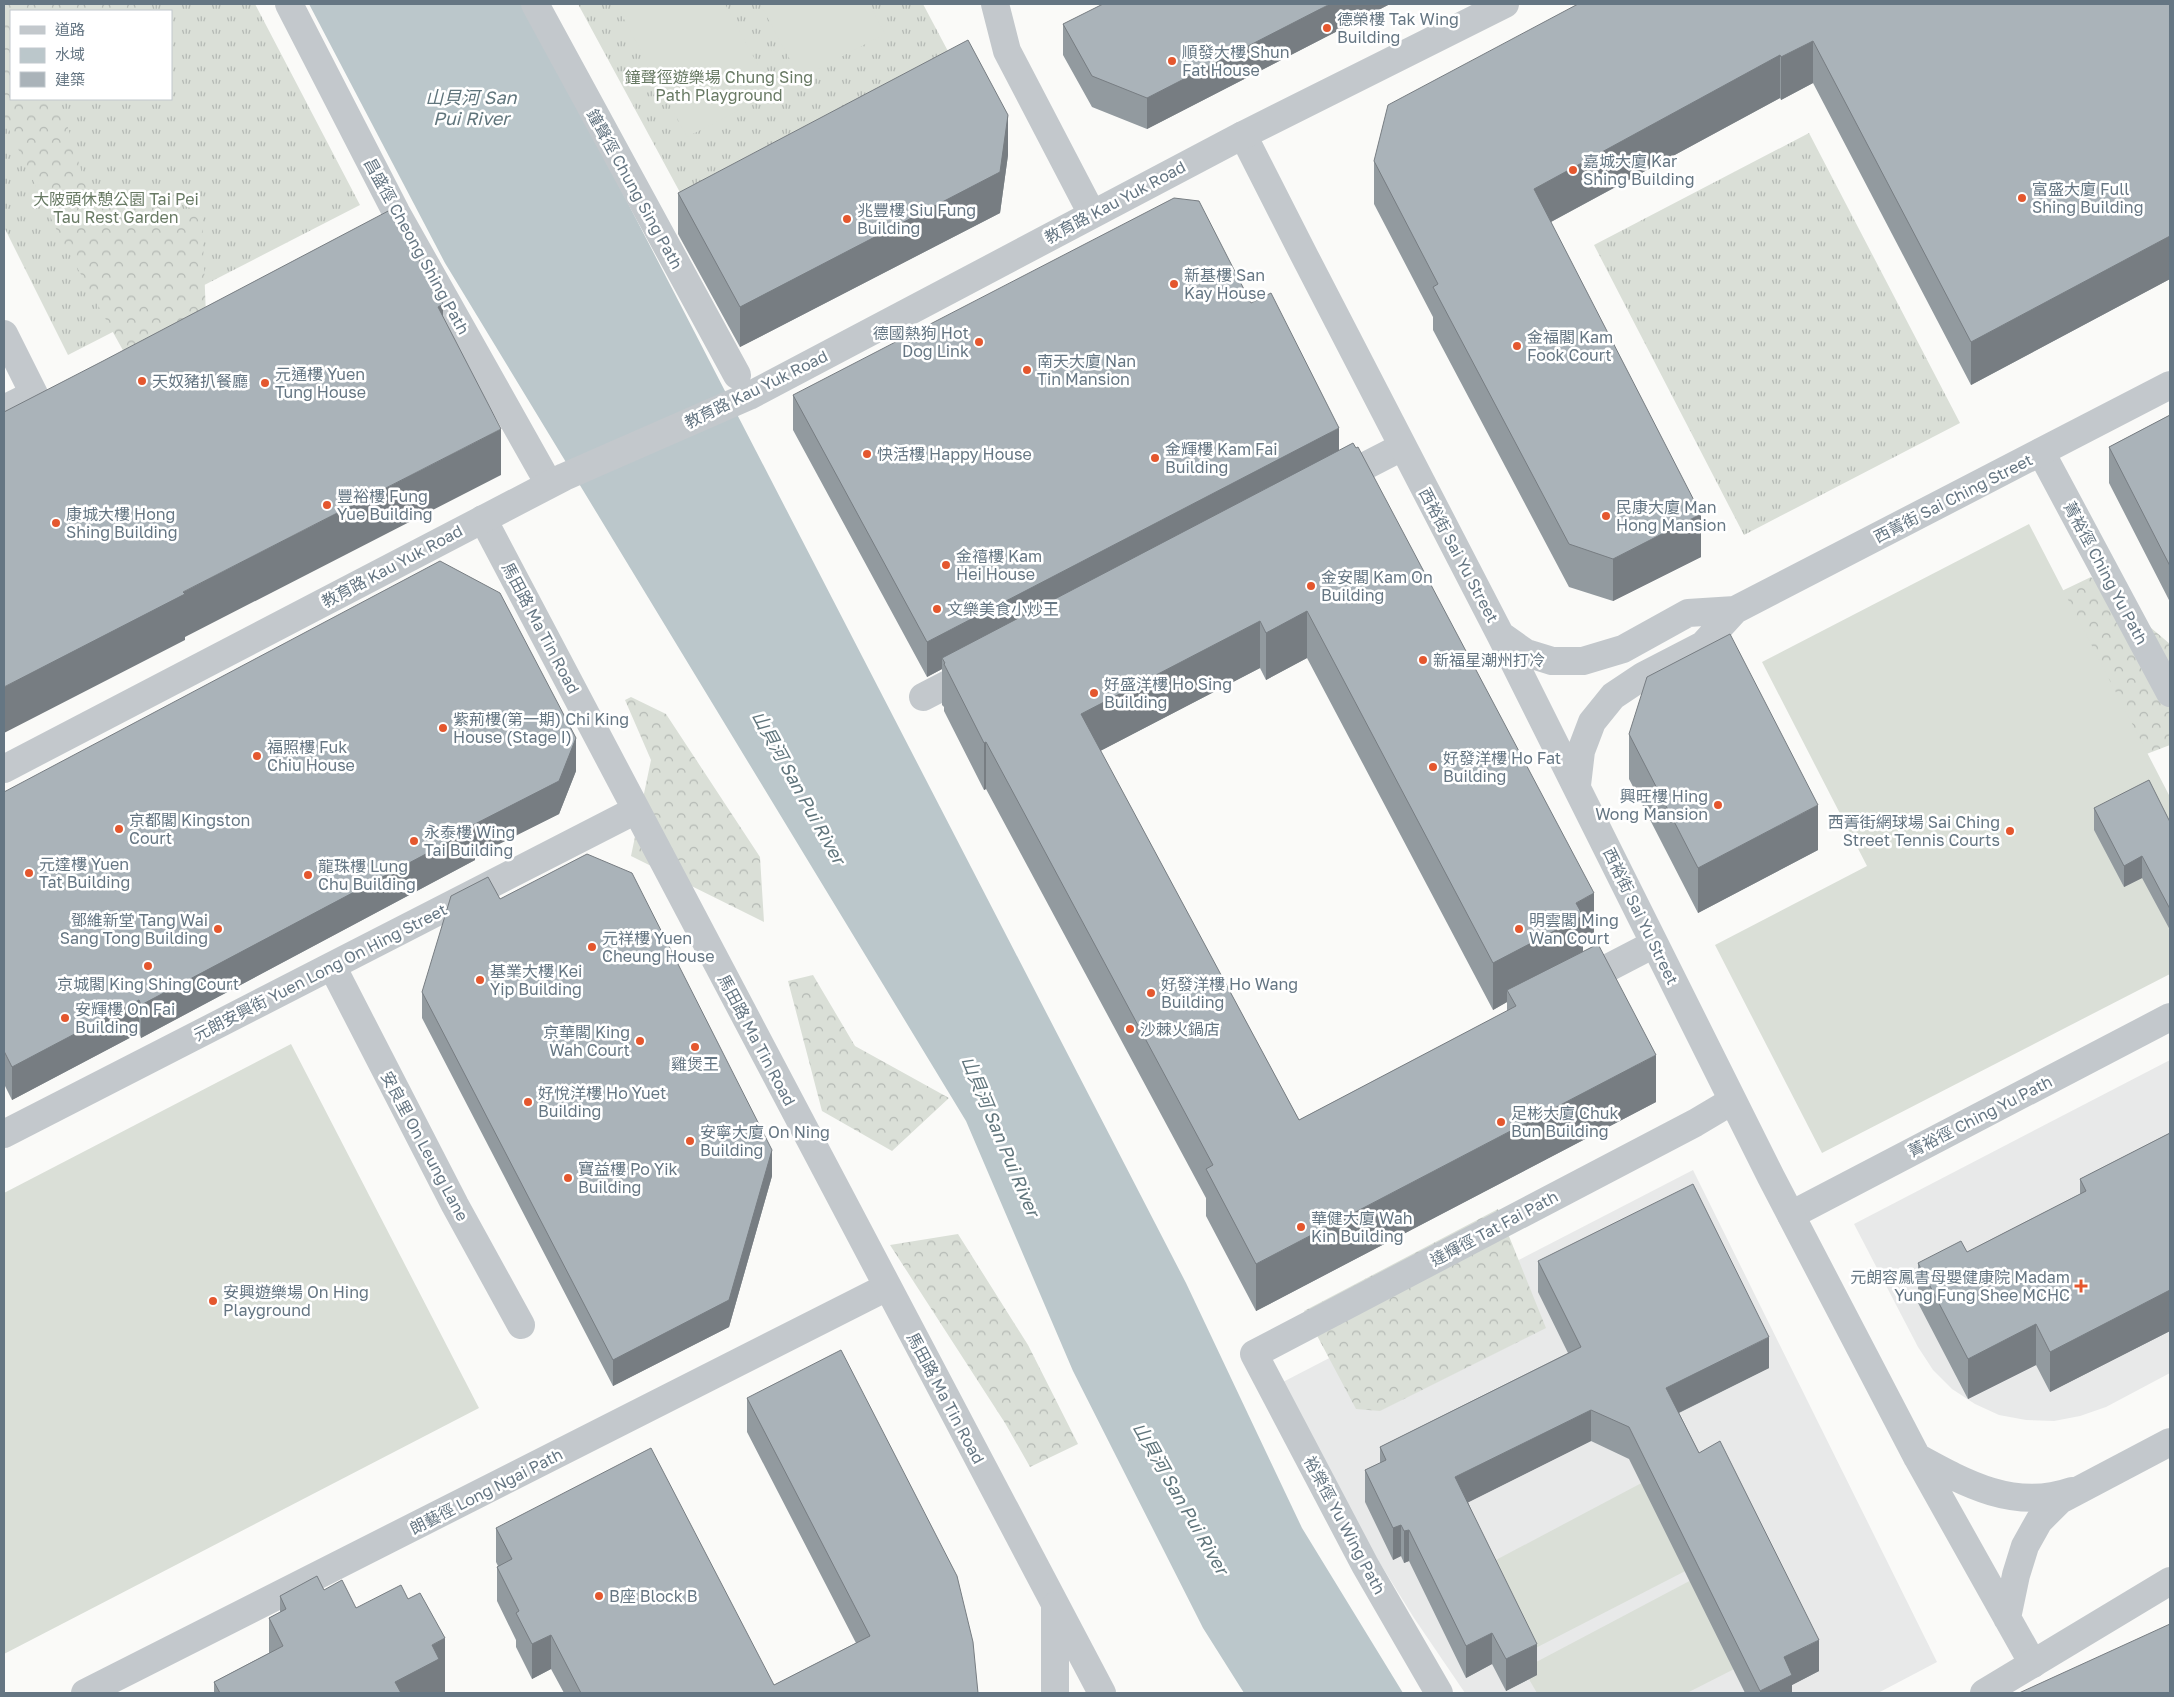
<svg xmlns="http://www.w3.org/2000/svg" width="2174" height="1697" font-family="'Golos Text','Noto Sans TC',sans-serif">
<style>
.built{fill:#e8e9e9}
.grass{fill:url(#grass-tufts);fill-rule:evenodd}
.forest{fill:url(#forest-crowns)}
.pitch{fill:#dadfd7}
.water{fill:#bbc7cb}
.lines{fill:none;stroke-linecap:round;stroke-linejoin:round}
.pedestrian{stroke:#c3c8cc;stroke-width:28}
.minor{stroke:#c3c8cc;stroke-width:28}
.tertiary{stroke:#c3c8cc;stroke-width:28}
.wall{fill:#929a9f;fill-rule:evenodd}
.shaded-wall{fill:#777d82}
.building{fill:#aab3b9;stroke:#777d82}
.poi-dot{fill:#e4572e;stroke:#fff;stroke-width:2}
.labels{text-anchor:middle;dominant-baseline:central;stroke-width:5;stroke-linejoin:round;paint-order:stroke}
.poi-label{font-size:16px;fill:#657683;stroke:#fff;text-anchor:start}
.park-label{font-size:16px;fill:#687a64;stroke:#fff}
.street-label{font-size:16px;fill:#657683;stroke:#fff}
.water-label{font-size:18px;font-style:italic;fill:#60757c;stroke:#fff}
</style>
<defs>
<pattern id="grass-tufts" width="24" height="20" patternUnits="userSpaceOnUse" patternTransform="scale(1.25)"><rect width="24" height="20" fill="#dadfd7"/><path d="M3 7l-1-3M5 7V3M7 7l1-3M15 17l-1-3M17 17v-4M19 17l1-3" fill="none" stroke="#b4b9b4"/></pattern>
<pattern id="forest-crowns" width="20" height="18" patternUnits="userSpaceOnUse" patternTransform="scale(1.25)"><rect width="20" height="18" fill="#dadfd7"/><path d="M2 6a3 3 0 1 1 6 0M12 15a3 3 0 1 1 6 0" fill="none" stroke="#b4b9b4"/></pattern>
</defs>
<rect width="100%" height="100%" fill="#fafaf8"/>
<path class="built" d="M2170,1060V1373L2106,1407L2080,1416L2054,1421L2026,1420L1999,1415L1975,1404L1952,1389L1933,1370L1918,1347L1854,1224Z
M1693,1170L1937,1662L1878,1693H1465L1414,1618L1337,1494L1281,1383Z"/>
<path class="grass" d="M4,4H255L360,205L68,355L4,227ZM11,11H171V99H11Z
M578,4H923L950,55L683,198Z
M1809,133L1960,423L1744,535L1594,245Z"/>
<path class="forest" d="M4,4H145L141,11H11V99H59L87,189L202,215L207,341L130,363L58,233L4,119Z
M2091,577L2170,644V745L2084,778L2045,599Z
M631,697L666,714L760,857L764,922L631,856L651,760L625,700Z
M813,975L855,1046L949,1098L892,1151L822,1111L788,981Z
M1498,1209L1546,1328L1380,1411L1356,1409L1304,1311Z
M958,1234L1028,1345L1078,1444L1030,1467L1005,1423L890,1245Z"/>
<path class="pitch" d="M616,4H725L773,93L687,137Z
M760,4H869L885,34L800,78Z
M2029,524L2170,797V974L1822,1153L1715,945L1867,866L1762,662Z
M291,1044L479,1408L4,1654V1193Z
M1651,1478L1697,1565L1524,1654L1477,1570Z
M1697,1577L1744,1664L1687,1693H1537L1523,1669Z"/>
<path class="water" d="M309,4H525L1186,1283L1302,1528L1403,1693H1244L1203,1628L1073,1371L966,1121L445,263Z"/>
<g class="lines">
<path class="pedestrian" d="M289,4L396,212L549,484
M535,4L737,375
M2041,452L2170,693
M1334,482L1402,447
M923,697L975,670
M1791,1215L2170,1017
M85,1693L887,1287
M1439,1693L1365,1565L1254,1354L1695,1123L1732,1101"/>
<path class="minor" d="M995,4L1007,51L1092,214
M1243,135L1305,257L1501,636L1771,1177L1917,1457L2033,1664
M4,334L34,394L4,409
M483,519L1102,1693
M1502,636L1526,653L1552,661H1583L1623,649L1688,613L1735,610
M1577,785L1581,751L1592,722L1613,696L1643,676L1703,645L1735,610L2170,385
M332,966L455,1205L521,1325
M1577,984L1654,944
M4,1134L636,810
M1917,1457C1966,1484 2015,1511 2072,1491
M2007,1618L2016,1575L2025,1546L2039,1521L2060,1500L2170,1442"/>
<path class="tertiary" d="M4,769L564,477L749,396L1243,135L1505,4
M1055,1693V1606
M1984,1693L2170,1581"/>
</g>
<path class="wall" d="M1390,4L1147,129L1092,107L1063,55V24Z
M1578,4H2170V279L1971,385L1813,83L1781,100L1780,98L1551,222L1701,557L1613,601L1569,587L1433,330V317L1374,204V161Z
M1008,155L1000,213L740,347L678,234V193Z
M1251,303L1339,451L1594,940L1583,946V951L1656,1102L1256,1311L1206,1216V1198L986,789L984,790L944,711V707L942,705V669L927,677L793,430V395ZM1307,658L1493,1010L1507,1002V1011L1299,1120L1100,751L1260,668L1266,680Z
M2170,415V602L2109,483V447Z
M1629,734L1818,850L1698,913L1629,779Z
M576,771L559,814L475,856V860L141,1038L139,1033L12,1100L4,1084V792Z
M2094,808L2170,822V930L2142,878L2124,887L2094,830Z
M500,899L772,1176L729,1327L613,1386L422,1018V992Z
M2170,1133V1331L2050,1392L2036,1365L1968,1399L1918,1303V1263L1967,1252L2080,1194V1179Z
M1538,1261L1769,1368L1679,1413L1699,1453L1819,1671L1792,1685V1693H1745L1629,1459L1591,1441L1468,1502L1537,1675L1506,1691L1492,1664L1466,1678L1409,1561L1404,1563L1401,1556L1393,1560L1365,1502V1470L1380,1463V1447L1568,1353L1538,1292Z
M747,1398L978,1693H564L551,1669L532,1679L516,1647V1640L497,1601V1567L498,1566L496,1562V1528L774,1685L856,1643L747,1432Z
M324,1590L356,1608L445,1693H214V1682L269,1653V1618L280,1612V1596Z"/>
<path class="shaded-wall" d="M1330,4H1390L1147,129V98Z
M1813,41V83L1781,100V57Z
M1780,55V98L1534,231V189Z
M1008,115V155L1000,213L740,347V307Z
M2170,236V279L1971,385V342Z
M443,304V350L438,307Z
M1339,428V462L942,658V669L927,677V642Z
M501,429V475L185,637V640L4,733V687L183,592Z
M1701,514V557L1613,601V559Z
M1307,611V658L1266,680V633Z
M1260,621V668L1081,761V714Z
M576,738V771L559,814L475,856V860L141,1038V1005L473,825Z
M986,742V789L984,790V743Z
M1818,805V850L1698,913V868Z
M2142,856V878L2124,887V866Z
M1594,893V940L1583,946V963L1507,990V1002L1493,1010V963L1576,903Z
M139,1000V1033L12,1100V1067Z
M1656,1055V1102L1256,1311V1264Z
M772,1150V1176L729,1327L613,1386V1360Z
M2170,1290V1331L2050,1392V1352Z
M2036,1324V1365L1968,1399V1359Z
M1769,1337V1368L1666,1419V1388Z
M1591,1410V1441L1455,1509V1477Z
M1401,1525V1556L1393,1560V1528Z
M1409,1530V1561L1404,1563V1531Z
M1492,1633V1664L1466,1678V1646Z
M551,1635V1669L532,1679V1644Z
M445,1638V1693H395V1682L432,1645Z
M1819,1640V1671L1792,1685V1693H1760V1691L1784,1657Z
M1537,1644V1675L1506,1691V1659Z"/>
<path class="building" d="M1103,4H1330L1147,98L1092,76L1063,24Z
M1578,4H2170V236L1971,342L1813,41L1781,57L1780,55L1534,189L1701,514L1613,559L1569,544L1433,287L1438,284L1374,161L1388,105Z
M968,40L1008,115L1000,172L740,307L678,193Z
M1174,198L1199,201L1251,303L1271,293L1339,428L927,642L793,395Z
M392,209L443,304L438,307L501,429L183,592L185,594L4,687V412L103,361Z
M2170,415V566L2109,447Z
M1353,443L1356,448L1358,447L1594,893L1576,903L1583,916L1493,963L1307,611L1266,633L1260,621L1081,714L1299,1120L1516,1006L1507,990L1598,944L1656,1055L1256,1264L1206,1169L1213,1165L986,742L984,743L944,664L945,663L942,658Z
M440,561L500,593L576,738L559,781L473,825L475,828L141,1005L139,1000L12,1067L4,1051V792Z
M1730,634L1818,805L1698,868L1629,734L1647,677Z
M2149,780L2170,822V909L2142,856L2124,866L2094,808Z
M587,854L632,873L772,1150L729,1300L613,1360L422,992L451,896L488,877L500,899Z
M2170,1133V1290L2050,1352L2036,1324L1968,1359L1918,1263L1961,1241L1967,1252L2086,1191L2080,1179Z
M1693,1184L1769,1337L1666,1388L1699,1453L1720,1441L1819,1640L1784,1657L1792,1675L1760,1691L1629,1427L1591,1410L1455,1477L1537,1644L1506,1659L1492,1633L1466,1646L1409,1530L1404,1531L1401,1525L1393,1528L1365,1470L1386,1460L1380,1447L1581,1347L1538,1261Z
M841,1350L957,1576L973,1642L978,1693H581L551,1635L532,1644L516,1613L519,1611L497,1567L512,1559L496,1528L651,1448L774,1685L870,1636L747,1398Z
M317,1576L324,1590L342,1580L356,1608L401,1585L408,1599L420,1593L445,1638L432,1645L439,1659L395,1682L401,1693H220L214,1682L283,1646L269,1618L286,1609L280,1596Z
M2170,1624V1693H2019Z"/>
<g class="poi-dot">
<circle cx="1327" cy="28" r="5"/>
<circle cx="1172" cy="61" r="5"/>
<circle cx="1573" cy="170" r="5"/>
<circle cx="2022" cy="198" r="5"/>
<circle cx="847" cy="219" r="5"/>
<circle cx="1174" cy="284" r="5"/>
<circle cx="979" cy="342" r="5"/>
<circle cx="1517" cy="346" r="5"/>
<circle cx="1027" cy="370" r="5"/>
<circle cx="142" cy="381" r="5"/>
<circle cx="265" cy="383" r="5"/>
<circle cx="867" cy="454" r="5"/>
<circle cx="1155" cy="458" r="5"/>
<circle cx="327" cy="505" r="5"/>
<circle cx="1606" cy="516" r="5"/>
<circle cx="56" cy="523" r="5"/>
<circle cx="946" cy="565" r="5"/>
<circle cx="1311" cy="586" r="5"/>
<circle cx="937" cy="609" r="5"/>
<circle cx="1423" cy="660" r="5"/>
<circle cx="1094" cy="693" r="5"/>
<circle cx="443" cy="728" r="5"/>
<circle cx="257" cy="756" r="5"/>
<circle cx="1433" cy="767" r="5"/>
<circle cx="1718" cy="805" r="5"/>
<circle cx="119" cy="829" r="5"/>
<circle cx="2010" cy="831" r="5"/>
<circle cx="414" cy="841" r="5"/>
<circle cx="29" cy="873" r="5"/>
<circle cx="308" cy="875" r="5"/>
<circle cx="218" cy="929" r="5"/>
<circle cx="1519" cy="929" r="5"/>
<circle cx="592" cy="947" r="5"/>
<circle cx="148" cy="966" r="5"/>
<circle cx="480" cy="980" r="5"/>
<circle cx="1151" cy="993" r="5"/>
<circle cx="65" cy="1018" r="5"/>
<circle cx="1130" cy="1029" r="5"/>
<circle cx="640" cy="1041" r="5"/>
<circle cx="695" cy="1047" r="5"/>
<circle cx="528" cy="1102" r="5"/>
<circle cx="1501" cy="1122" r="5"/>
<circle cx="690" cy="1141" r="5"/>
<circle cx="568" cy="1178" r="5"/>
<circle cx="1301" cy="1227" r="5"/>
<path d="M2078.5 1278.5h5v5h5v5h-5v5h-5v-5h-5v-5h5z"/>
<circle cx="213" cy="1301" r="5"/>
<circle cx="599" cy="1596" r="5"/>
</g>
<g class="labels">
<g class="poi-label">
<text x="1337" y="19">德榮樓 Tak Wing<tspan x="1337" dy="18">Building</tspan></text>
<text x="1182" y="52">順發大樓 Shun<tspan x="1182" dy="18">Fat House</tspan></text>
<text x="1583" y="161">嘉城大廈 Kar<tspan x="1583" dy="18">Shing Building</tspan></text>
<text x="2032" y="189">富盛大廈 Full<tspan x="2032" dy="18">Shing Building</tspan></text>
<text x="857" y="210">兆豐樓 Siu Fung<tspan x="857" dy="18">Building</tspan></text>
<text x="1184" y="275">新基樓 San<tspan x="1184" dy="18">Kay House</tspan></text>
<text x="969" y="333" text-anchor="end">德國熱狗 Hot<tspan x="969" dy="18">Dog Link</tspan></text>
<text x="1527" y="337">金福閣 Kam<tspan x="1527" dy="18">Fook Court</tspan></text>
<text x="1037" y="361">南天大廈 Nan<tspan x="1037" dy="18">Tin Mansion</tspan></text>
<text x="275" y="374">元通樓 Yuen<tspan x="275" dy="18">Tung House</tspan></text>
<text x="152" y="381">天奴豬扒餐廳</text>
<text x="1165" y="449">金輝樓 Kam Fai<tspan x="1165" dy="18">Building</tspan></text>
<text x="877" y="454">快活樓 Happy House</text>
<text x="337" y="496">豐裕樓 Fung<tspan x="337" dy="18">Yue Building</tspan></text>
<text x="1616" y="507">民康大廈 Man<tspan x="1616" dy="18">Hong Mansion</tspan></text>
<text x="66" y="514">康城大樓 Hong<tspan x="66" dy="18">Shing Building</tspan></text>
<text x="956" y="556">金禧樓 Kam<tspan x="956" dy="18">Hei House</tspan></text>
<text x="1321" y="577">金安閣 Kam On<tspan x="1321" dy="18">Building</tspan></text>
<text x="947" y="609">文樂美食小炒王</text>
<text x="1433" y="660">新福星潮州打冷</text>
<text x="1104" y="684">好盛洋樓 Ho Sing<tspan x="1104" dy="18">Building</tspan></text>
<text x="453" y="719">紫荊樓(第一期) Chi King<tspan x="453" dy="18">House (Stage I)</tspan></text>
<text x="267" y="747">福照樓 Fuk<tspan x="267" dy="18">Chiu House</tspan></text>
<text x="1443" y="758">好發洋樓 Ho Fat<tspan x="1443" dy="18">Building</tspan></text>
<text x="1708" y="796" text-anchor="end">興旺樓 Hing<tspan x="1708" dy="18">Wong Mansion</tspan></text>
<text x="129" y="820">京都閣 Kingston<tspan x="129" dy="18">Court</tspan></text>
<text x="2000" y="822" text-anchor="end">西菁街網球場 Sai Ching<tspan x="2000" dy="18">Street Tennis Courts</tspan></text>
<text x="424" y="832">永泰樓 Wing<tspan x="424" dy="18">Tai Building</tspan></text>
<text x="39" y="864">元達樓 Yuen<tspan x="39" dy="18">Tat Building</tspan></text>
<text x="318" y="866">龍珠樓 Lung<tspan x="318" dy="18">Chu Building</tspan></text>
<text x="208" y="920" text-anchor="end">鄧維新堂 Tang Wai<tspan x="208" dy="18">Sang Tong Building</tspan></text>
<text x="1529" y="920">明雲閣 Ming<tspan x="1529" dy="18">Wan Court</tspan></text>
<text x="602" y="938">元祥樓 Yuen<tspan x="602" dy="18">Cheung House</tspan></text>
<text x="490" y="971">基業大樓 Kei<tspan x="490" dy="18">Yip Building</tspan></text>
<text x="148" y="984" text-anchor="middle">京城閣 King Shing Court</text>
<text x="1161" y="984">好發洋樓 Ho Wang<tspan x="1161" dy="18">Building</tspan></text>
<text x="75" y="1009">安輝樓 On Fai<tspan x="75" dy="18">Building</tspan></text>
<text x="1140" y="1029">沙棘火鍋店</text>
<text x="630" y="1032" text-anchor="end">京華閣 King<tspan x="630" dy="18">Wah Court</tspan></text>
<text x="695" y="1064" text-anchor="middle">雞煲王</text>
<text x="538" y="1093">好悅洋樓 Ho Yuet<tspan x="538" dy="18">Building</tspan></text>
<text x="1511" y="1113">足彬大廈 Chuk<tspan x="1511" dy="18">Bun Building</tspan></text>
<text x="700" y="1132">安寧大廈 On Ning<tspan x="700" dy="18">Building</tspan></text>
<text x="578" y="1169">寶益樓 Po Yik<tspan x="578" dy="18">Building</tspan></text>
<text x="1311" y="1218">華健大廈 Wah<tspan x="1311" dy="18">Kin Building</tspan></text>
<text x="2070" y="1277" text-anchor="end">元朗容鳳書母嬰健康院 Madam<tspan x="2070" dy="18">Yung Fung Shee MCHC</tspan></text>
<text x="223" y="1292">安興遊樂場 On Hing<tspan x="223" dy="18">Playground</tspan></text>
<text x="609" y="1596">B座 Block B</text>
</g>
<g class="park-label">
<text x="719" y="77">鐘聲徑遊樂場 Chung Sing<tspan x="719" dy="18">Path Playground</tspan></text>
<text x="116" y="199">大陂頭休憩公園 Tai Pei<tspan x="116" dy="18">Tau Rest Garden</tspan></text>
</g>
<g class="street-label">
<text transform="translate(635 189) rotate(61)">鐘聲徑 Chung Sing Path</text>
<text transform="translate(1115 202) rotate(-28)">教育路 Kau Yuk Road</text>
<text transform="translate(417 246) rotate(61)">昌盛徑 Cheong Shing Path</text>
<text transform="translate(756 389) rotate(-26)">教育路 Kau Yuk Road</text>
<text transform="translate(1953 498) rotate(-27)">西菁街 Sai Ching Street</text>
<text transform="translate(1459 555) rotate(62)">西裕街 Sai Yu Street</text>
<text transform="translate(392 566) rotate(-28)">教育路 Kau Yuk Road</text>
<text transform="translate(2106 573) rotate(62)">菁裕徑 Ching Yu Path</text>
<text transform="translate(541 628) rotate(62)">馬田路 Ma Tin Road</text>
<text transform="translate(1641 916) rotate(64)">西裕街 Sai Yu Street</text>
<text transform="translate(320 972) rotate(-27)">元朗安興街 Yuen Long On Hing Street</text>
<text transform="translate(757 1040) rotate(62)">馬田路 Ma Tin Road</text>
<text transform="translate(1980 1116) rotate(-27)">菁裕徑 Ching Yu Path</text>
<text transform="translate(425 1146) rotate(62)">安良里 On Leung Lane</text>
<text transform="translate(1494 1228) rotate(-28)">達輝徑 Tat Fai Path</text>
<text transform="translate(946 1398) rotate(62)">馬田路 Ma Tin Road</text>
<text transform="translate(486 1491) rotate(-27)">朗藝徑 Long Ngai Path</text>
<text transform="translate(1345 1525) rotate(62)">裕榮徑 Yu Wing Path</text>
</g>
<g class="water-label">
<text x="471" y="97">山貝河 San<tspan x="471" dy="21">Pui River</tspan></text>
<text transform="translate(799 787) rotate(61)">山貝河 San Pui River</text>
<text transform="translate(1001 1136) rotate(67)">山貝河 San Pui River</text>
<text transform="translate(1181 1498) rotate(60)">山貝河 San Pui River</text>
</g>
</g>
<rect width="2174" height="1697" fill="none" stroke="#657683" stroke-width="10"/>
<rect x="10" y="10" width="162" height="90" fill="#ffffff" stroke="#c1c8cd"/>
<rect x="20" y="26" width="25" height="8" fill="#c3c8cc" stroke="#c1c8cd"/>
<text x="55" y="35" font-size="15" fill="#657683">道路</text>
<rect x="20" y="48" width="25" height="15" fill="#bbc7cb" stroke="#c1c8cd"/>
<text x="55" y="60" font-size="15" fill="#657683">水域</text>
<rect x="20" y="72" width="25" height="15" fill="#aab3b9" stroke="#c1c8cd"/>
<text x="55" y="85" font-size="15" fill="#657683">建築</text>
</svg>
